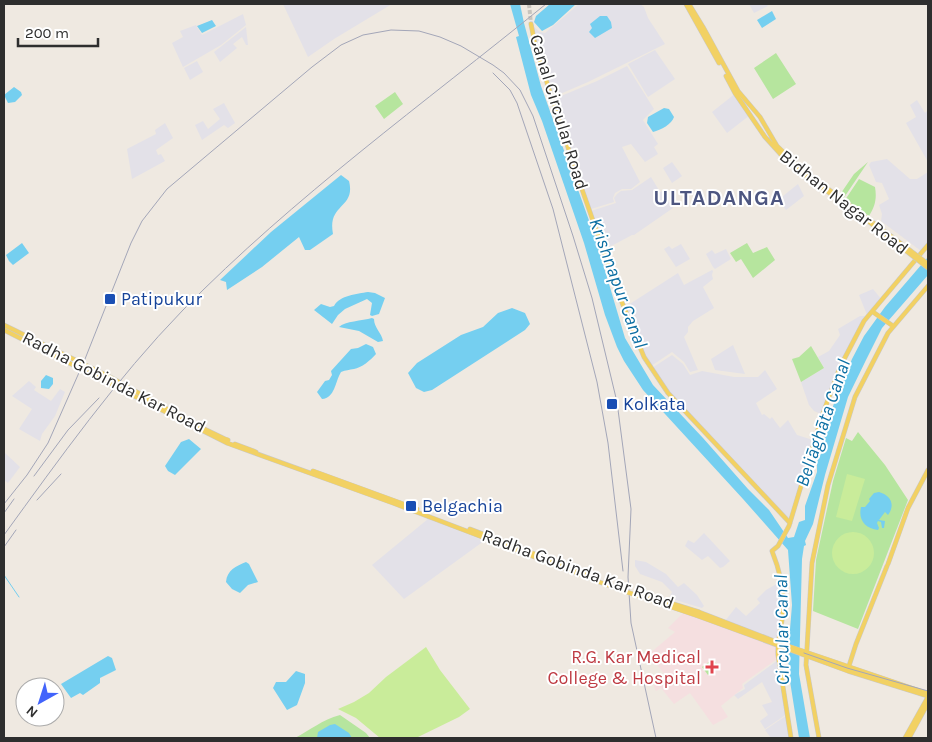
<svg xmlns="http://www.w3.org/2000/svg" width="932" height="742" font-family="Karla,sans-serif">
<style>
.industrial{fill:#e3e1e8}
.medical{fill:#f5dfe0}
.green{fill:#b6e59e}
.pitch{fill:#c9ec9a}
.water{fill:#75cff0}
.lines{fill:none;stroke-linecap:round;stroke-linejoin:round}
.stream{stroke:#75cff0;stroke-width:1}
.major-tunnel{stroke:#c8c4bd;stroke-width:4;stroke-dasharray:4 2;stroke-linecap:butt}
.major-casing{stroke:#c9c9c9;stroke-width:5}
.major{stroke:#f2d163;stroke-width:4}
.tram{stroke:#a3a6b8;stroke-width:1}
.rail{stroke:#a3a6b8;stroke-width:1}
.major-bridge-casing{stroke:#c9c9c9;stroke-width:5;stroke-linecap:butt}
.major-bridge{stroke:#f2d163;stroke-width:4}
.transit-dot{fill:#1a4fb4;stroke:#fff;stroke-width:2}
.health-dot{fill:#e0444e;stroke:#fff;stroke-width:2}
.labels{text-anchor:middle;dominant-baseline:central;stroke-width:4;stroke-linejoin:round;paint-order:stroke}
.street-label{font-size:18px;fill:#2e2e2e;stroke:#fff}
.transit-label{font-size:18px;fill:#164399;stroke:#fff;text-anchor:start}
.health-label{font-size:18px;fill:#be3a42;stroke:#fff;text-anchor:end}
.water-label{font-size:19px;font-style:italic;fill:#0d6fa3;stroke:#fff}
.district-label{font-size:22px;font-weight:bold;letter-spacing:1px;fill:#4d5680;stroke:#fff}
</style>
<rect width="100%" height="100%" fill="#efe9e1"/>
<path class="industrial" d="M283,4H392L334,39L308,57Z
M579,4H640L644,7L648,18L665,44L588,82L553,97L539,58L529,23L532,21L534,27L540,32L545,33Z
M749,4H766L768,6L754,13Z
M243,14L246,25L221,45L183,67L172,43L183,37L180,31L196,25L202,35Z
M246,27L248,45H246L242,37L233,44L237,48L220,62L214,52Z
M655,50L675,79L648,97L628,64Z
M197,61L203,72L190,80L184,68Z
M627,66L654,109L643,120L658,144L654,147L658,154L645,162L631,144L622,147L640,182L631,189H622L615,193L613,198L614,202L591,209L554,99L597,81Z
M736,93L750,115L727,133L712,112Z
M917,100L925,113L928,110V162L906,123L916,117L910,105Z
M224,103L235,123L228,128L224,125L202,140L195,125L203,121L208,129L220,119L213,109Z
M165,123L173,138L156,150L158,155L161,154L165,161L132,179L127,149L156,134L155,130Z
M887,159L910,179H917L928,172V242L921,251L881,221L882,214L879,205L889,199L882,183L876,182L869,165L871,162Z
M672,162L682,176L672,183L663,168Z
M651,177L660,192L663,191L673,208L634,235H632L617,243L605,249L591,211L616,203L614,198L617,194L621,191L632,190Z
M798,184L804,196L786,210L778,200Z
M681,244L690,259L676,267L664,249L669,246L672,249Z
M726,249L731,259L715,269L713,267L706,254L712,250L715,254Z
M712,270L713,271L712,275L713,279L703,287L714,308L693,321L688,327V332L684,337L698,370L690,372L684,362L672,352L651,366L643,353L625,307L678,273L684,285Z
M873,289L882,300L867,315L859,295Z
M860,316H865L866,318L821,414L814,411L809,405L801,382L824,368L818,357L829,351L840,335L838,329Z
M733,345L745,374L715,370L711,359Z
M672,355L683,364L690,375L702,371L734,377H758L765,370L777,389L756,403L762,415L764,414L770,419L772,417L780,428L788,420L797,435L813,440L788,520L668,392L652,368Z
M29,381L36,387L34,390L51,401L60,389L65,392L55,416L42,434L40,441L19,429L32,409L12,396Z
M4,452L20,467L8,483L4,480Z
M428,519L484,541L404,599L372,565Z
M704,533L730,561L723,567L720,568L708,556L702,560L685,546L688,540L694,543Z
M635,560L646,562L666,574L678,587L684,583L697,595L704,606L702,608L669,598L672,592L662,582L640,574L635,566Z
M780,582L781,609L777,639L725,621L736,607L746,616L760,603L757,599L766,590Z
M778,660L787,714L765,729L760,721L768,715L762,705L772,702L762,682L738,699L734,695L745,689L744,685Z
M787,715L790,738H771L765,730Z"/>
<path class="medical" d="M683,613L777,643V659L742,684L743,688L721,706L728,717L713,725L690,693L674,704L661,688L656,691L653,684L665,675L649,654L675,632L668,628Z"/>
<path class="green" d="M776,53L796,84L773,99L754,68Z
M395,92L403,104L384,119L375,106Z
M868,162L843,199L839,196L854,174Z
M859,179L875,187C877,199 875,206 869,216L845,200Z
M747,243L753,253L767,247L775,260L753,278L741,259L736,262L730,253Z
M811,346L824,368L801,382L792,359L799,357Z
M858,432L885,465L908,500L858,629L813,611L816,560L833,481L846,438L852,441Z
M713,659L719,667L708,675L702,667Z
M340,715L366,733L370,738H295C310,730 322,720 340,715Z"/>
<path class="pitch" d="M847,474L865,479L852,521L836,517Z
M832 553a21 21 0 1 1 42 0a21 21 0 1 1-42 0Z
M426,647L440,670L470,709L459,717L416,738H380L356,718L338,709L354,702L369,693L386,677Z"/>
<path class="water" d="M510,4H520L524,23L541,86L596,240L625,338L653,385L703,438L748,489L769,510L788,538L794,537L799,522L805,520V506L817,472V463L822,442L835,400L852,359L864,336L885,307L928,257V275L882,328L866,360L848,397L825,475L813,524L805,541L806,545L804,546L802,559L799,674L810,738H799L789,675L788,654L792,605L788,550L743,499L643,390L624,361L617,347L605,315L584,243L542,121L531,95L516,37L519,36Z
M550,4H576L553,25L542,31L534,22L536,16Z
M772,11L776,19L762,28L757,20Z
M600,16H607L611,22L612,28L595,38L589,32L592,28L590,24Z
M212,20L216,26L202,33L197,26Z
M14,87L21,92L22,95L15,102L8,103L4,95Z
M664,108L669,109L674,117C672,124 661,130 653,132L647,123L648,117Z
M341,175L349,181C356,209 327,203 333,234L310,250H305L299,237L262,267L227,290L226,282L220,280L271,232Z
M22,243L29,253L13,265L9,261L6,255Z
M368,292L375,293L385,298L379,314L372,316L370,315L372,303L367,299L345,309L338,315L332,324L314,310L321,304L330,307L334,306C340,295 357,294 368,292Z
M512,308L525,313L530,324L525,330L432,390L424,392L416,388L408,373L417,363L461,335L483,327L498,313Z
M372,318L374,319C374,328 382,333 383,341L378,342L359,331L339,327C345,321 362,321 372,318Z
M366,344L373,347L376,354C371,360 361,368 354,369C349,370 346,370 341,372C335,382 335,398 322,399L317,392L325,381L329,380L332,375L331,371L351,349L358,348Z
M46,375L53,378V384L49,389L41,388V381Z
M189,439L201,449L175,475L168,471L165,466L181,442Z
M879,492C890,495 896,504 888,515L885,512L879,520L885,521L884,528H882L881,522L878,521L877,523L879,528L878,530C865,528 858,520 861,507H865L870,501L869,499L874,493Z
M246,562L249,564L258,582L248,585L240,593L232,589L226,582C227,570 236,566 246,562Z
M108,656L112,658L116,670L100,678V683L83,695L80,693L71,698L61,684Z
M296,671L305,674V683L297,705L287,710L273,688L276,682H286Z
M335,724L349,733L352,738H317L318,732L330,725Z"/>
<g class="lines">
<path class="stream" d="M4,575L19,597"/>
<path class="major-tunnel" d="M529,4L531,24"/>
<g class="major-casing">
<path id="major" d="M686,4L719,63
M689,4L703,27L738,91L760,117L777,146L800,168L903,245
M531,24L536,49L577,175L619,295L644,357L668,393L790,523
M726,76L735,93L765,137L785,159L802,173L868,221
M873,312L893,326
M4,325L110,377L192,423L225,439
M4,330L227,443L228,440L225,439
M227,443L393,503L524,553
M235,444L256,452
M313,471L417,509
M470,529L525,550
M888,564L908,508L928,470
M699,612L782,644L926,693
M698,616L848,671L928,696
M848,669L856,644L887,566
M791,738L778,655C777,640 782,626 783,612C785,590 780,571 772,551L778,546L789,526L822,416L840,367L864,321L928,245
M819,738L806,665L812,563L828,485L855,397L888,333L928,286
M905,738L928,697
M909,738L928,703"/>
</g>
<use href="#major" class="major"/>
<path class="tram" d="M804,653L847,668L928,691"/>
<path class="rail" d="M493,73L510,90L517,103L553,209L597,382L608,443L623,571
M34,476L68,430L99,398
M37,500L61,474
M4,504L27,475L48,443L85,359L131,243L142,221L167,189L312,67L341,45L363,35L391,30L419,31L440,37L461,46L493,65L504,73L520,90L533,116L573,236L592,298L617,402L631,509L628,577L631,623L656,738
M4,513L14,499
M4,535C60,458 116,379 183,310C294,197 423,104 546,4
M4,547L16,530"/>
<g class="major-bridge-casing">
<path id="major-bridge" d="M868,221L928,268
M903,245L928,264
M525,550L588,575
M524,553L615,588L698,616
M651,597L699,612"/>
</g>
<use href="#major-bridge" class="major-bridge"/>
</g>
<g class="transit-dot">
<rect x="104" y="293" width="12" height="12" rx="2.5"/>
<rect x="606" y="398" width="12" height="12" rx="2.5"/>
<rect x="405" y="500" width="12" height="12" rx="2.5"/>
</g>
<path class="health-dot" d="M709.5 659.5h5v5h5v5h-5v5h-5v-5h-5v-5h5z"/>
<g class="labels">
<g class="street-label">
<text transform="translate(559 112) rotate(73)">Canal Circular Road</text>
<text transform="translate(844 202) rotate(38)">Bidhan Nagar Road</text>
<text transform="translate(114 382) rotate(27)">Radha Gobinda Kar Road</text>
<text transform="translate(578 569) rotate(20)">Radha Gobinda Kar Road</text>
</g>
<g class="transit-label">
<text x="121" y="299">Patipukur</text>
<text x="623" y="404">Kolkata</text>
<text x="422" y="506">Belgachia</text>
</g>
<g class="health-label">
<text x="701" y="657">R.G. Kar Medical<tspan x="701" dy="21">College &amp; Hospital</tspan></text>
</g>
<g class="water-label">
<text transform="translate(618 283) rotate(70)">Krishnapur Canal</text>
<text transform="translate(823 423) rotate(-71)">Beliāghāta Canal</text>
<text transform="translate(782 630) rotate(-91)">Circular Canal</text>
</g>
<g class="district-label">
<text x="719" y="198">ULTADANGA</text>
</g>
</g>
<rect width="932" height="742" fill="none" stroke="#2e2e2e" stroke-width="10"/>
<g transform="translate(40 702) rotate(219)"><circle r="24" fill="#ffffff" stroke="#ababab"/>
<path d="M0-4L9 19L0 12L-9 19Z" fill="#4264fb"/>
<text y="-8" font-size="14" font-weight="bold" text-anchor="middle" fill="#2e2e2e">N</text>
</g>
<path d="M18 38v8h80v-8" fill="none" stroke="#2e2e2e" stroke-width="2.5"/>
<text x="25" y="38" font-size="15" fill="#2e2e2e" stroke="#ffffff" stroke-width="4" paint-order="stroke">200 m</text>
</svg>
